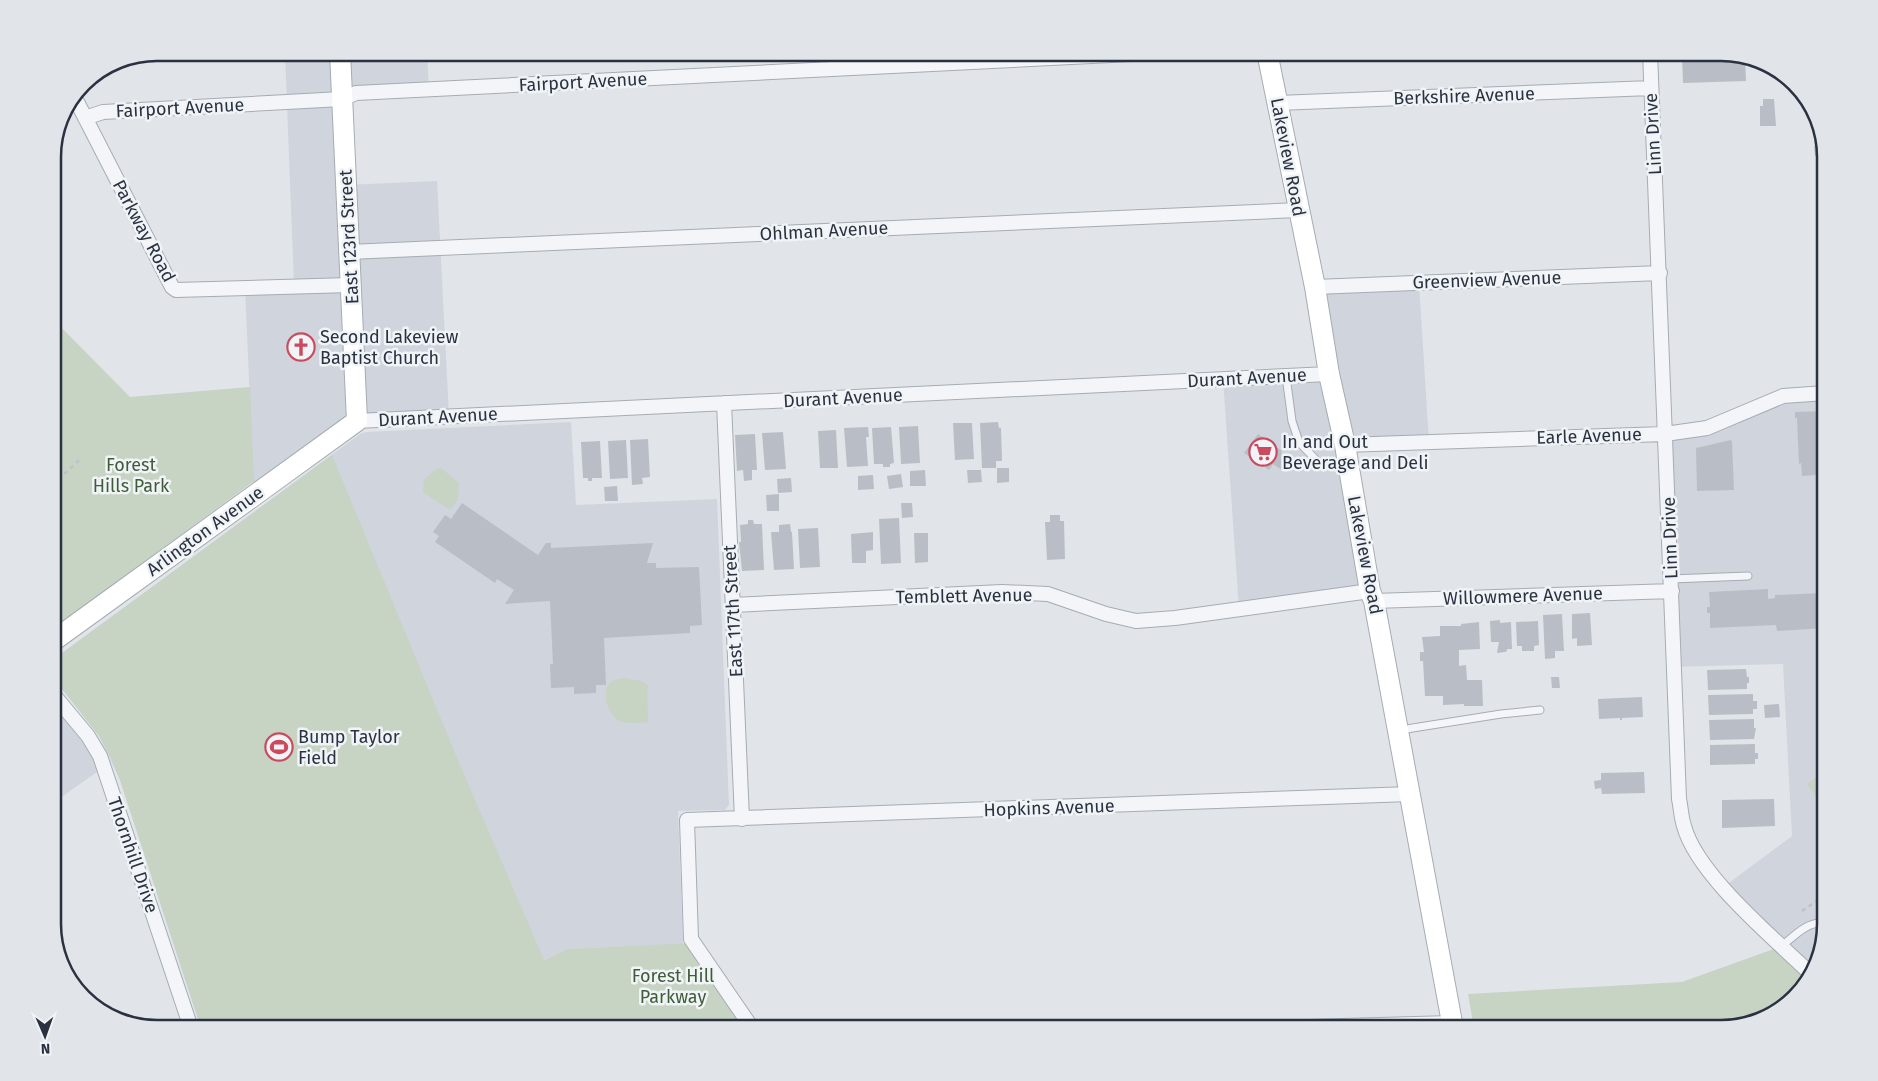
<svg xmlns="http://www.w3.org/2000/svg" width="1878" height="1081" font-family="'Fira Sans',sans-serif">
<style>
.built{fill:#d0d4dc}
.green{fill:#c7d3c3}
.building{fill:#b9bec6}
.lines{fill:none;stroke-linecap:round;stroke-linejoin:round}
.lane-casing{stroke:#a6acb4;stroke-width:9}
.street-casing{stroke:#a6acb4;stroke-width:16}
.secondary-casing{stroke:#a6acb4;stroke-width:22}
.path{stroke:#bfc2c8;stroke-width:2.5;stroke-dasharray:4 4;stroke-linecap:butt}
.lane{stroke:#f4f5f8;stroke-width:7}
.street{stroke:#f4f5f8;stroke-width:14}
.secondary{stroke:#fff;stroke-width:20}
.labels{text-anchor:middle;dominant-baseline:central;stroke-width:5;stroke-linejoin:round;paint-order:stroke}
.street-label{font-size:18px;fill:#2a3241;stroke:#f1f4f7}
.poi-label{font-size:18px;fill:#2a3241;stroke:#f1f4f7;text-anchor:start}
.park-label{font-size:18px;fill:#3e5c38;stroke:#f1f4f7}
.rim{fill:none;stroke:#2a3241;stroke-width:2.5}
</style>
<rect width="100%" height="100%" fill="#e1e5ea"/>
<path class="built" d="M285,53H427L429,89L342,99L346,185L437,181L449,416L357,421L254,495L245,288L294,286Z
M1419,283L1429,442L1345,445L1370,591L1239,609L1223,379L1328,374L1315,287Z
M1825,393V924L1812,975L1722,888L1792,836L1783,664L1674,667L1665,434L1707,428L1783,396Z
M571,422L576,505L717,499L729,805L725,810L678,811L683,944L567,949L399,1028H201L120,780L99,736L59,685L55,678L54,668L58,656L360,434L366,432Z
M53,694L104,767L53,803Z"/>
<path class="green" d="M53,319L130,397L250,387L254,481L53,629Z
M332,455L460,765L544,960L567,949L693,943L752,1028H201L120,780L111,758L99,736L59,685C53,675 52,666 58,656Z
M441,468L459,483L458,499L450,510L423,492L424,480L435,470Z
M625,678L641,681L649,686L647,691L648,722C639,723 628,724 620,721C608,715 600,693 610,683C613,679 620,679 625,678Z
M1825,771V810L1807,784Z
M1782,946L1812,976L1773,1014L1721,1028H1474L1468,994L1682,982Z"/>
<path class="building" d="M1724,53L1745,59L1746,81L1683,83L1682,55Z
M1763,99H1774L1776,126H1760V106H1763Z
M1814,146H1824L1825,156H1815Z
M1825,341V356H1822L1821,342Z
M1825,411V446H1822L1821,417H1818L1820,463H1816V475L1802,476L1801,463L1799,464L1797,418H1795V412Z
M998,422L999,428H1001L1002,461H996V468H982L980,423Z
M953,423H972L974,459L955,460Z
M918,426L920,463L901,464L899,427Z
M868,427L869,437H866L868,466L847,467L844,428Z
M891,427L894,463L890,464V467H883V464H874L872,428Z
M836,430L838,468H820L818,431Z
M783,432L786,469L765,470L762,433Z
M755,434L757,470H752V480L744,481L743,470L737,471L735,435Z
M1258,434L1282,451L1281,453L1289,458L1282,470L1273,464L1269,470L1244,453Z
M648,439L650,477L642,478L643,484L632,485L630,440Z
M626,440L628,478L610,479L608,441Z
M1731,440L1732,442L1734,490L1697,491L1696,448Z
M600,441L602,478H592V481H588V478H583L581,442Z
M997,468H1009V482L997,483Z
M925,470L926,486H910V471Z
M967,470H981L982,482L968,483Z
M901,474L903,487L889,489L887,476Z
M873,475L874,489L858,490V476Z
M791,478L792,492L778,493L777,479Z
M617,486L618,501H605L604,487Z
M779,494V511H767L766,495Z
M462,503L538,555L546,543H551V548L653,543L647,563H656V568L699,567L702,625L690,626V633L604,638L606,685H596V693L574,694V687L551,688L550,664H553L550,601L505,604L514,590L497,579L495,583L435,542L439,536L433,532L445,515L451,519Z
M901,503H912L913,517L902,518Z
M1050,515H1060V521H1064L1065,559L1047,560L1045,522H1050Z
M899,518L901,563L881,564L879,519Z
M748,520H753L754,524H762L764,570L742,571L739,542H741L740,525L748,524Z
M790,524L791,532H792L794,569L774,570L771,532H779V525Z
M818,528L820,567L800,568L798,529Z
M873,532V550L866,551V563H852L851,534Z
M914,533H928V562L915,563Z
M1768,589V599L1775,598V595L1823,593L1825,608V628L1777,631L1776,625L1710,628V613H1707V607H1710L1709,592Z
M1590,613L1592,645L1577,646V638L1572,639V614Z
M1562,614L1564,651H1555V658L1545,659L1543,615Z
M1500,620V623L1511,622L1512,649H1507V651L1505,652L1497,653L1499,642H1491L1490,621Z
M1538,621L1539,645L1534,646V651H1522V646H1517L1516,622Z
M1479,622L1480,649L1459,650V666L1466,665L1467,680H1482L1483,706H1464V704L1443,705V696H1425L1423,661H1420V652H1424L1422,637L1440,636V626H1461V624Z
M1746,669L1747,677H1749V683H1747V689L1708,690L1707,670Z
M1551,677H1559L1560,688H1552Z
M1753,694V701H1757V709H1753V714L1709,715L1708,695Z
M1642,697L1643,717L1622,718V720H1620V718L1599,719L1598,699Z
M1779,704L1780,717L1765,718L1764,705Z
M1754,719V728H1756L1754,739L1710,740L1709,720Z
M1755,744V753H1758V759H1755V764L1710,765V745Z
M1644,772L1645,793L1602,794L1601,788L1595,789L1594,781L1601,780V773Z
M1774,799L1775,826L1722,828V800Z"/>
<g class="lines">
<g class="lane-casing">
<path id="lane" d="M1286,376L1292,421L1299,442L1317,461L1329,465L1346,467
M1671,579L1748,576
M1400,730L1501,714L1540,710
M1782,946C1795,935 1808,921 1825,923"/>
</g>
<g class="street-casing">
<path id="street" d="M1650,52L1679,799C1681,808 1681,817 1684,826C1697,875 1775,939 1812,975
M74,96L172,287L176,290L351,285
M1278,103L1651,88
M85,118L103,112L342,99L356,93L1172,52
M349,252L1298,210
M1315,287L1660,273
M724,403L742,819
M357,421L1329,374
M1345,445L1665,434L1707,428L1783,396L1825,393
M1374,601L1672,591
M733,605L1002,592L1048,594L1106,614L1136,621L1175,618L1370,591
M53,694L88,736L100,756L191,1028
M752,1028L691,939L687,820L1410,794
M1269,1028L1452,1023"/>
</g>
<g class="secondary-casing">
<path id="secondary" d="M1267,52L1315,287L1329,374L1345,445L1370,591L1374,601L1453,1028
M53,641L357,421L340,52"/>
</g>
<path class="path" d="M53,485L79,460
M1802,911L1825,895"/>
<use href="#lane" class="lane"/>
<use href="#street" class="street"/>
<use href="#secondary" class="secondary"/>
</g>
<defs>
<g id="church-ring" transform="scale(1.4375)"><circle r="9.5" fill="#f1f4f7" stroke="#cb4a5d" stroke-width="1.5"/><path d="M-1.2-6h2.4v3.5h3.3v2.4h-3.3V6h-2.4V-.1h-3.3v-2.4h3.3Z" fill="#cb4a5d"/></g>
<g id="supermarket-ring" transform="scale(1.4375)"><circle r="9.5" fill="#f1f4f7" stroke="#cb4a5d" stroke-width="1.5"/><path d="M-6-5.5h2.5l.6 2H6L4.5 2H-2.5L-4.4-4H-6ZM-1.5 3.2a1.3 1.3 0 1 0 .1 0ZM3 3.2a1.3 1.3 0 1 0 .1 0Z" fill="#cb4a5d"/></g>
<g id="stadium-ring" transform="scale(1.4375)"><circle r="9.5" fill="#f1f4f7" stroke="#cb4a5d" stroke-width="1.5"/><path d="M0-5a6.5 5 0 1 0 0 10a6.5 5 0 1 0 0-10ZM-3.5-1.8h7v3.6h-7Z" fill="#cb4a5d"/></g>
</defs>
<g fill-rule="evenodd">
<use href="#church-ring" x="301" y="347"/>
<use href="#supermarket-ring" x="1263" y="452"/>
<use href="#stadium-ring" x="279" y="747"/>
</g>
<g class="labels">
<g class="street-label">
<text transform="translate(583 82) rotate(-3)">Fairport Avenue</text>
<text transform="translate(1464 96) rotate(-2)">Berkshire Avenue</text>
<text transform="translate(180 108) rotate(-3)">Fairport Avenue</text>
<text transform="translate(1653 134) rotate(-93)">Linn Drive</text>
<text transform="translate(1288 157) rotate(79)">Lakeview Road</text>
<text transform="translate(144 231) rotate(62)">Parkway Road</text>
<text transform="translate(824 231) rotate(-3)">Ohlman Avenue</text>
<text transform="translate(349 237) rotate(-93)">East 123rd Street</text>
<text transform="translate(1487 280) rotate(-2)">Greenview Avenue</text>
<text transform="translate(1247 378) rotate(-3)">Durant Avenue</text>
<text transform="translate(843 398) rotate(-3)">Durant Avenue</text>
<text transform="translate(438 417) rotate(-3)">Durant Avenue</text>
<text transform="translate(1589 436) rotate(-2)">Earle Avenue</text>
<text transform="translate(205 531) rotate(-36)">Arlington Avenue</text>
<text transform="translate(1670 538) rotate(-92)">Linn Drive</text>
<text transform="translate(1365 555) rotate(79)">Lakeview Road</text>
<text transform="translate(964 596) rotate(-1)">Temblett Avenue</text>
<text transform="translate(1523 596) rotate(-2)">Willowmere Avenue</text>
<text transform="translate(733 611) rotate(-93)">East 117th Street</text>
<text transform="translate(1049 808) rotate(-2)">Hopkins Avenue</text>
<text transform="translate(133 855) rotate(71)">Thornhill Drive</text>
</g>
<g class="poi-label">
<text x="320" y="337">Second Lakeview<tspan x="320" dy="21">Baptist Church</tspan></text>
<text x="1282" y="442">In and Out<tspan x="1282" dy="21">Beverage and Deli</tspan></text>
<text x="298" y="737">Bump Taylor<tspan x="298" dy="21">Field</tspan></text>
</g>
<g class="park-label">
<text x="131" y="465">Forest<tspan x="131" dy="21">Hills Park</tspan></text>
<text x="673" y="976">Forest Hill<tspan x="673" dy="21">Parkway</tspan></text>
</g>
</g>
<path d="M0 0H1878V1081H0ZM157 61H1721A96 96 0 0 1 1817 157V924A96 96 0 0 1 1721 1020H157A96 96 0 0 1 61 924V157A96 96 0 0 1 157 61Z" fill="#e1e4e8" fill-rule="evenodd"/>
<path class="rim" d="M157 61H1721A96 96 0 0 1 1817 157V924A96 96 0 0 1 1721 1020H157A96 96 0 0 1 61 924V157A96 96 0 0 1 157 61Z"/>
<g transform="translate(45 1036) rotate(178)" stroke="#f1f4f7" stroke-width="4" paint-order="stroke">
<path d="M0-4L9 19L0 12L-9 19Z" fill="#2a3241"/>
<text y="-8" font-size="14" font-weight="bold" text-anchor="middle" fill="#2a3241">N</text>
</g>
</svg>
